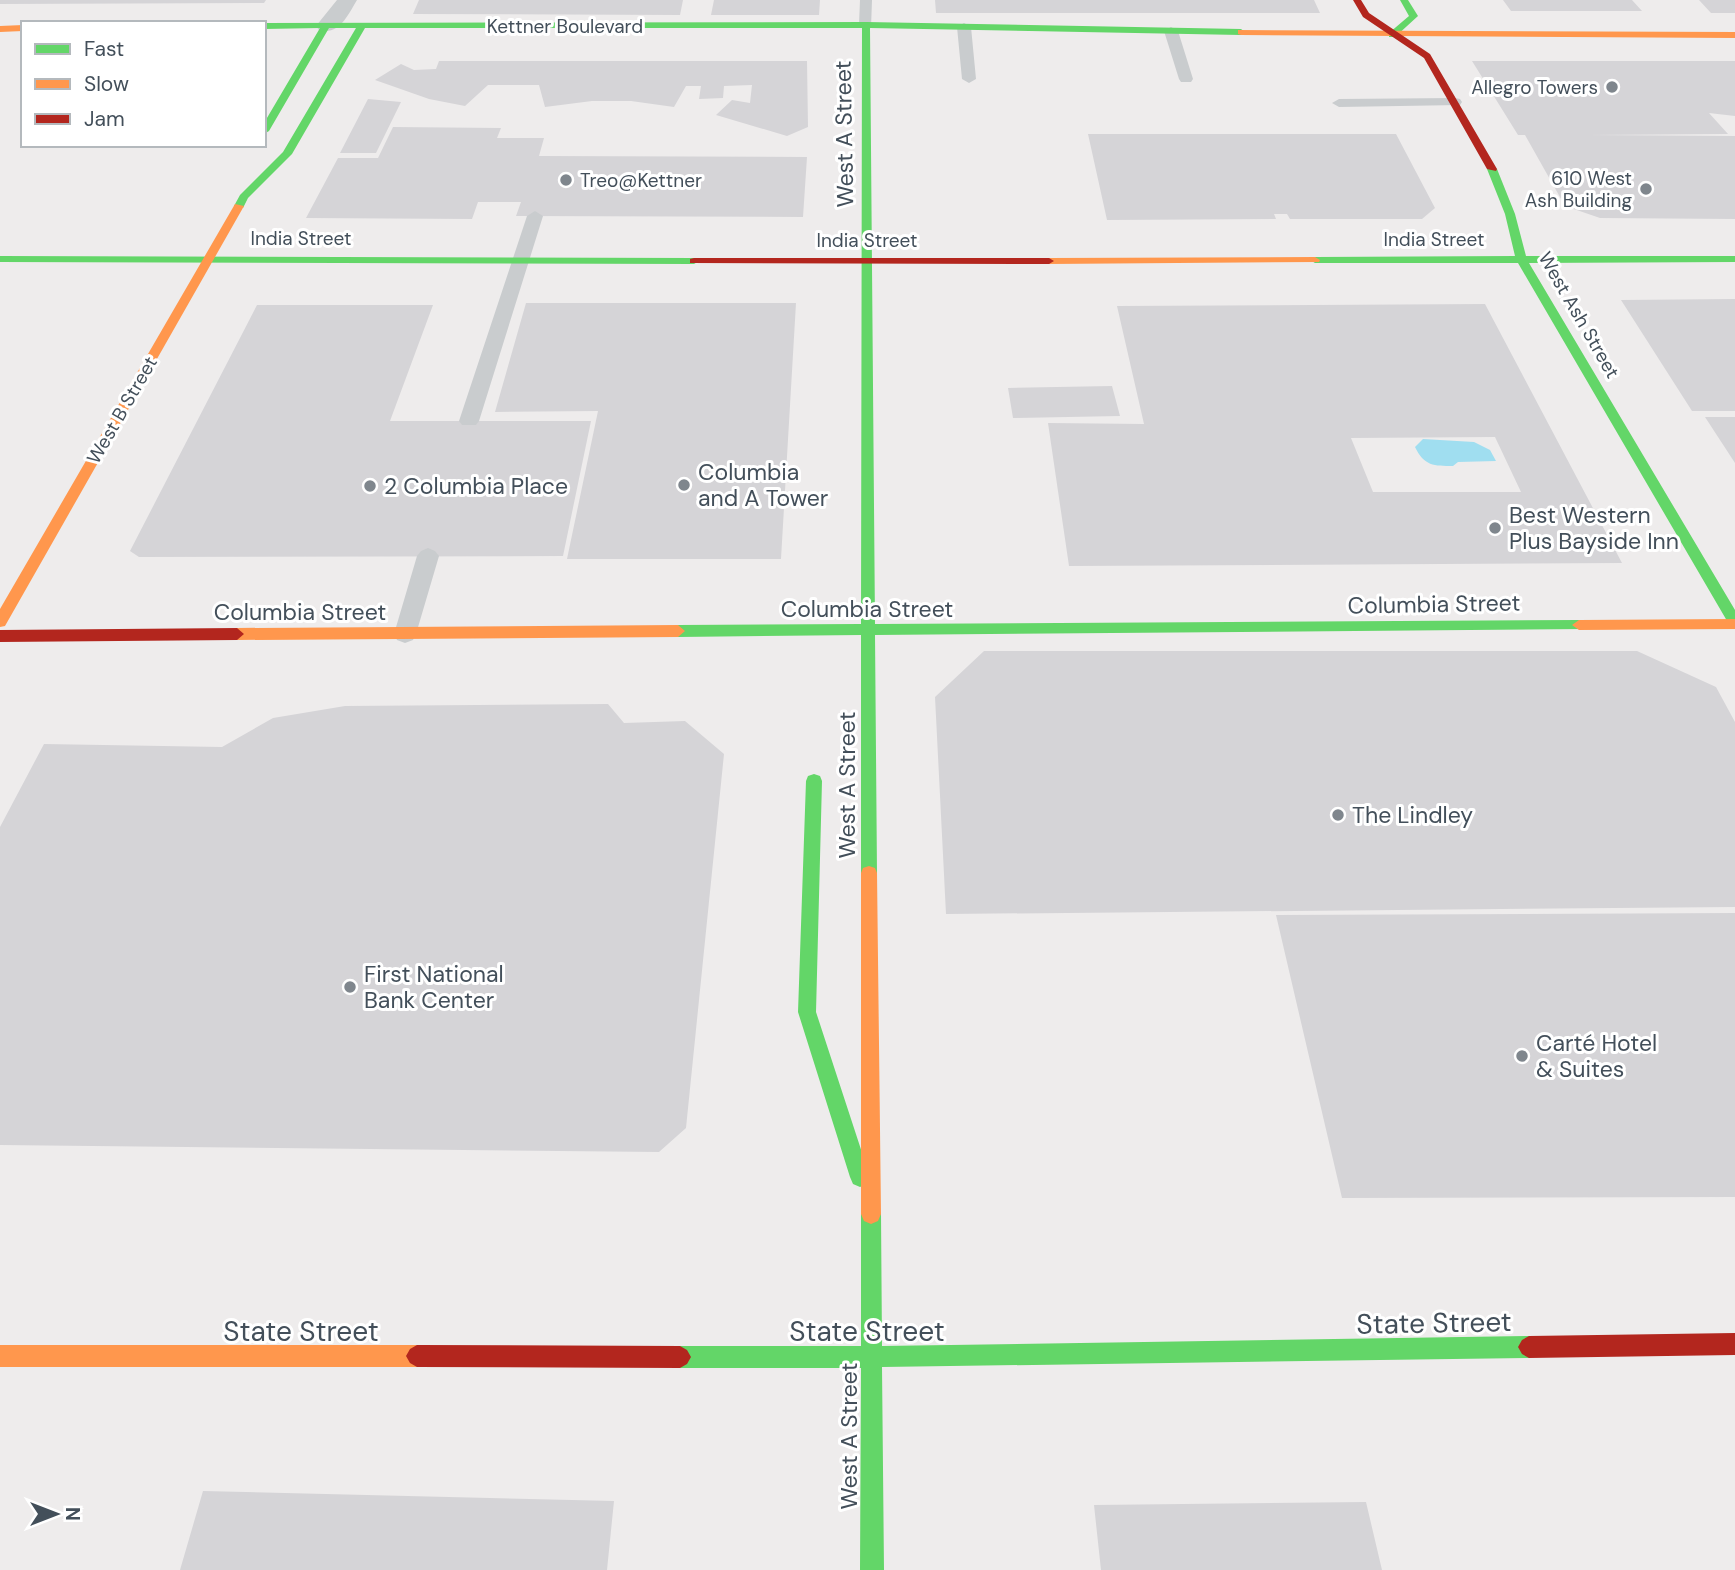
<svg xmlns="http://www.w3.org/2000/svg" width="1735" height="1570" font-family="'DM Sans',sans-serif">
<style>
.water{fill:#a0def0}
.building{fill:#d5d4d7;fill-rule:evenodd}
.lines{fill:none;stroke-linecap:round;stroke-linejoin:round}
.lane{fill:#c9ccce;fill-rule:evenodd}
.street{fill:#c9ccce;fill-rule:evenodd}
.fast{fill:#63d668;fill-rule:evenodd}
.slow{fill:#ff974d;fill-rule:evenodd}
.jam{fill:#b3261e;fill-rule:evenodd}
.poi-dot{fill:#7f868d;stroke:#fff;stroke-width:2.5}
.labels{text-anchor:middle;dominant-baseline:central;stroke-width:6;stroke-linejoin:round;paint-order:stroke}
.far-street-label{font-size:19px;fill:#434f5a;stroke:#fff}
.far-poi-label{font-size:19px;fill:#434f5a;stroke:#fff;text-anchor:end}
.street-label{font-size:23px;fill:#434f5a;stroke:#fff}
.poi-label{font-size:23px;fill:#434f5a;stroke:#fff;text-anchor:start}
.near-street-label{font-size:28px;fill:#434f5a;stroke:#fff}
</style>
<rect width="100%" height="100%" fill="#eeecec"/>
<path class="water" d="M1423,439L1474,442L1490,450L1496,461L1458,462L1453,466C1434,466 1424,466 1415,447Z"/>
<path class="building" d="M0,0H266L264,3L0,4Z
M419,0H683L680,15L413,14Z
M714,0H820L819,15H711Z
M935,0H1314L1320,13H936Z
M1503,0H1632L1642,11H1511Z
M1699,0H1735V13H1711Z
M439,61H807L808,127L787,136L716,115L732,100L750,103L752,85L724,86L723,98L699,99L701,86H686L674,107L631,101H592L545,107L539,85H488L465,106L429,99L375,80L401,64L414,70L436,69Z
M1472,61H1735V116L1709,113L1728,134L1590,135L1735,136V219L1600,218L1565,206L1525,135H1518Z
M368,99L401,102L376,153H340Z
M393,127L501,128L497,138H544L539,156L807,157L803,217L516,216L521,202H478L472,219L306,218L338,158H378Z
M1088,134H1396L1435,208L1422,219H1290L1287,214H1274L1276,219L1107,220Z
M1735,299V411H1692L1621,300Z
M526,303H796L781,559H567L598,411L495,412Z
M1485,304L1622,563L1069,566L1048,423L1144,424L1117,306ZM1495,437L1521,492H1373L1351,438Z
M257,305H433L390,421H591L563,556L139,557L130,551Z
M1112,386L1120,416L1013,418L1008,388Z
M1705,417H1735V463Z
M984,651H1637L1716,687L1735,722V907L946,914L935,697Z
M608,704L624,723L685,721L724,754L686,1128L659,1152L0,1145V827L44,744L222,747L273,718L345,706Z
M1735,913V1197L1342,1198L1276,915Z
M203,1491L614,1501L607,1570H180Z
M1366,1502L1382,1570H1101L1094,1505Z"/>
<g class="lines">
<path class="lane" d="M860,0H872L871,28L866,29L859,25Z
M964,23L971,27L976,79L969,83L962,79L957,27Z
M1171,27L1178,31L1193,79L1191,82H1181L1179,79L1164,31Z
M1455,98L1460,99L1462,102L1460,105L1339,107L1332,103L1339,99Z
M535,211L543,216L479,421L476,425H462L459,421L527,216Z
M428,548L435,551L439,556L416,634L413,640L405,643L397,640L394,634L417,556L421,551Z"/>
<path class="street" d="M337,0H357C348,15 339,36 319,30L316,26Z"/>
<path class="fast" d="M1400,0H1408L1418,16L1395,37H1389V33L1409,16Z
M866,22L1241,29L1245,32L1241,35L870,28L875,624L1579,620L1584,621L1586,625L1584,629L875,635L877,873L875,878L869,880L863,878L861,873V635L678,637L671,631L678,625L861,624L862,28H365L292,154L248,198L243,208L234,206L240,195L283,152L356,28H329L269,131L264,134V123L320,28L264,29V23Z
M1492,166L1497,169L1515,214L1526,256H1735V262L1529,263L1735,610V627L1730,626L1518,263H1315L1310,260L1315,257L1515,256L1505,214L1487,169Z
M0,256L694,258L699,261L694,264L0,262Z
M814,774L820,776L822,781L816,1012L870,1177L867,1184L860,1187L853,1184L850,1177L798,1012L806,781L808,776Z
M871,1204L878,1207L881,1214L882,1346L1529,1336L1536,1340L1540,1347L1536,1354L1529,1358L882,1367L884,1570H860L861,1368H680L673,1364L669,1357L673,1350L680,1346H861V1214L864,1207Z"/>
<path class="slow" d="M23,25V31L0,32V26Z
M1238,30L1735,32V38L1241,35L1238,34Z
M235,204L244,206L5,626L0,627V609Z
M1315,257L1320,260L1319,262L1049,264L1044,261L1049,258Z
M1735,619V629L1579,630L1572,625L1579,620Z
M678,625L685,631L678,637L237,640L230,634L237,628Z
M869,866L875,868L877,873L881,1214L878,1221L871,1224L864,1221L861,1214V873L863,868Z
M0,1345H417L424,1349L428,1356L424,1363L417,1367H0Z"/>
<path class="jam" d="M1353,0H1361L1369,13L1430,54L1497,169L1496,171L1487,169L1424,58L1363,17Z
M694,258H1049L1054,261L1049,264L690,263V259Z
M237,628L244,634L237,640L0,642V630Z
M1735,1333V1355L1529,1358L1522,1354L1518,1347L1522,1340L1529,1336Z
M417,1345L680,1346L687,1350L691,1357L687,1364L680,1368L417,1367L410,1363L406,1356L410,1349Z"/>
</g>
<g class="poi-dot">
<circle cx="1612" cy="87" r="7"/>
<circle cx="566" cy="180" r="7"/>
<circle cx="1646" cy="189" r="7"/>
<circle cx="684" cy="485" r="7"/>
<circle cx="370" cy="486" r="7"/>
<circle cx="1495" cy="528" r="7"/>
<circle cx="1338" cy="815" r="7"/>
<circle cx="350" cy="987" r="7"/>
<circle cx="1522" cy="1056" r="7"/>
</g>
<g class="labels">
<g class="far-street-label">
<text x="565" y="26">Kettner Boulevard</text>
<text x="301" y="238">India Street</text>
<text x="1434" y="239">India Street</text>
<text x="867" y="240">India Street</text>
<text transform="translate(1579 315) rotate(60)">West Ash Street</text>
<text transform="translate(122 410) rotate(-60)">West B Street</text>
</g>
<g class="far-poi-label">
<text x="1598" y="87">Allegro Towers</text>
<text x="1632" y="178">610 West<tspan x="1632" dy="22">Ash Building</tspan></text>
<text x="580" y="180" text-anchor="start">Treo@Kettner</text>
</g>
<g class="street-label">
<text transform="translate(844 134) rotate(-91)">West A Street</text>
<text transform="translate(1434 604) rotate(-1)">Columbia Street</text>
<text x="867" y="609">Columbia Street</text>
<text x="300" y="612">Columbia Street</text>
<text transform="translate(847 785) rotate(-90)">West A Street</text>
<text transform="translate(849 1436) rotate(-90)">West A Street</text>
</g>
<g class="poi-label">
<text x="698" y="472">Columbia<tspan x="698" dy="26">and A Tower</tspan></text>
<text x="384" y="486">2 Columbia Place</text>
<text x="1509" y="515">Best Western<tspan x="1509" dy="26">Plus Bayside Inn</tspan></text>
<text x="1352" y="815">The Lindley</text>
<text x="364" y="974">First National<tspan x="364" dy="26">Bank Center</tspan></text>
<text x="1536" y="1043">Carté Hotel<tspan x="1536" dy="26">&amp; Suites</tspan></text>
</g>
<g class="near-street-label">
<text transform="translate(1434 1323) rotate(-1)">State Street</text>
<text x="301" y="1331">State Street</text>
<text x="867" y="1331">State Street</text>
</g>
</g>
<rect x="21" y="21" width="245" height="126" fill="#ffffff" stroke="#b4b9bd" stroke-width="2"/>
<rect x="35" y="44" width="35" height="10" fill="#63d668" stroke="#b4b9bd" stroke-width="2"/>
<text x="84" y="56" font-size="21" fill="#434f5a">Fast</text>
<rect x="35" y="79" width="35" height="10" fill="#ff974d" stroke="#b4b9bd" stroke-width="2"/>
<text x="84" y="91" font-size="21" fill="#434f5a">Slow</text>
<rect x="35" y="114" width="35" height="10" fill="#b3261e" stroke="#b4b9bd" stroke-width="2"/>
<text x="84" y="126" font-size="21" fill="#434f5a">Jam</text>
<g transform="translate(56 1514) rotate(90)" stroke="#ffffff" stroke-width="5" paint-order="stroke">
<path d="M0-5L12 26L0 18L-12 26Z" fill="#434f5a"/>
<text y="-10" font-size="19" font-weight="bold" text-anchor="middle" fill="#434f5a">N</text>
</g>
</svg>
